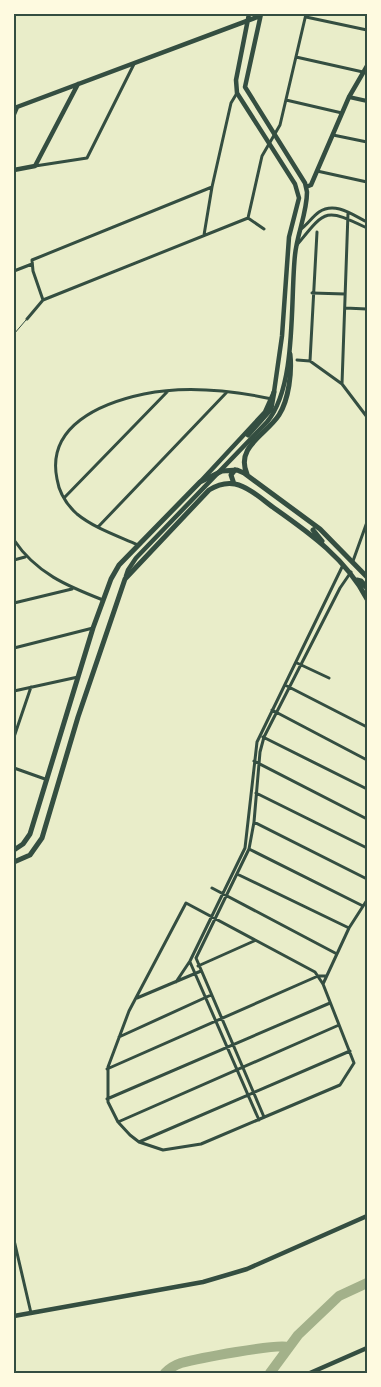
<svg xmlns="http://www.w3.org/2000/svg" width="381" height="1387" font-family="Manrope,sans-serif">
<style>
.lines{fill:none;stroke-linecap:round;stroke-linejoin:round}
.river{stroke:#a3b18a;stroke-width:10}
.service{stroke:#344e41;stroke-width:1}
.minor{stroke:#344e41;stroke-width:3}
.tertiary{stroke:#344e41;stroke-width:4}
.secondary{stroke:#344e41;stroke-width:4.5}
.primary{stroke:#344e41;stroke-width:5}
.neatline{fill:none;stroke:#344e41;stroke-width:2}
</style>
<rect width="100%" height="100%" fill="#e9edc9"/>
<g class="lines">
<path class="river" d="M165,1373C169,1369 175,1365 181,1363C196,1359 278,1343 288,1347
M270,1373L298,1335L339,1296L367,1283"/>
<path class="service" d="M14,334L26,320"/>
<path class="minor" d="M306,17L367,30
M296,57L363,72
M286,100L342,113
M333,135L367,142
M35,166L87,158L134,64
M317,171L367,182
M248,218L264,229
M301,229C308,224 312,217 319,212C335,201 353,215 367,222
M204,235L212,187L231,103L237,93
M297,245C326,209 325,208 367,228
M14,271L32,264
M312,293L345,294
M43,300L33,271L32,260L212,187
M345,308L367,309
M27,319L43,300L248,218L262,156L280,125L306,14
M297,360L310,361L342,384L367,417
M310,361L317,232
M342,384L348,213
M64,498L168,391
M98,527L227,392
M14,540C36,573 67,586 103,600
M138,545C118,536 94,528 77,514C67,505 59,492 57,479C46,426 101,403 144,394C186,385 230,390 272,399
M14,560L25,557
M353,561L367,522
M14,603L72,589
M14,648L93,628
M297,663L329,678
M285,685L367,727
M14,691L78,677
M272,710L367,760
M14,737L31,687
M263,737L367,789
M254,761L367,819
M14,768L45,779
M256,793L367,848
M254,822L367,879
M249,849L363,906
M237,874L349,928
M212,888L337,954
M186,903L315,972L323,984L354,1063L340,1085L201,1144L163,1150L139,1142L130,1135L118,1122L108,1102V1067L129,1011Z
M190,962L259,1120
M198,966L254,941
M176,982L190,961L245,848L257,742L343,565
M323,984L349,928L367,900
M137,998L201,971
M119,1037L211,995
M107,1069L318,976H326
M107,1099L330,1003
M264,1117L196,958L249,849L254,822L260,752L264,737L340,588L351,572
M118,1122L339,1025
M139,1142L350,1051
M14,1240L31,1313"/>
<path class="tertiary" d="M349,97L367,101"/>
<path class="secondary" d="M14,114L17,107L260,16
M14,170L35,166L78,84
M306,187L311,185L317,171L349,97L367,66
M201,481L265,412L274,392L282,336L289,237L299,198L295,184L237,93L236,80L249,14
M126,576L128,570L136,558L267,422C297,386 290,302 295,255C297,234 307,213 307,192L305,183L245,87L261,14
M14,1316L203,1282L247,1269L367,1216
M310,1373L367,1348"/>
<path class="primary" d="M248,435L271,409L274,392
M247,474C235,447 266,435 279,415C289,399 292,372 290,354
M234,484L231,475L235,470
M313,530L322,541
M357,580L361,581L367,588
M14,850L23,844L30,834L93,628L111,579L119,565L200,482L222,471L237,470L244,473L320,529L367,577
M14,862L30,855L42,838L78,717L125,579L209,490C217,485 225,482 235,484C249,487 263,500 274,508C311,534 346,559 367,599"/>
</g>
<rect width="381" height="1387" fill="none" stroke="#fefae0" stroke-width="30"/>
<rect x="15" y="15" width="351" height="1357" class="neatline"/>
</svg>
